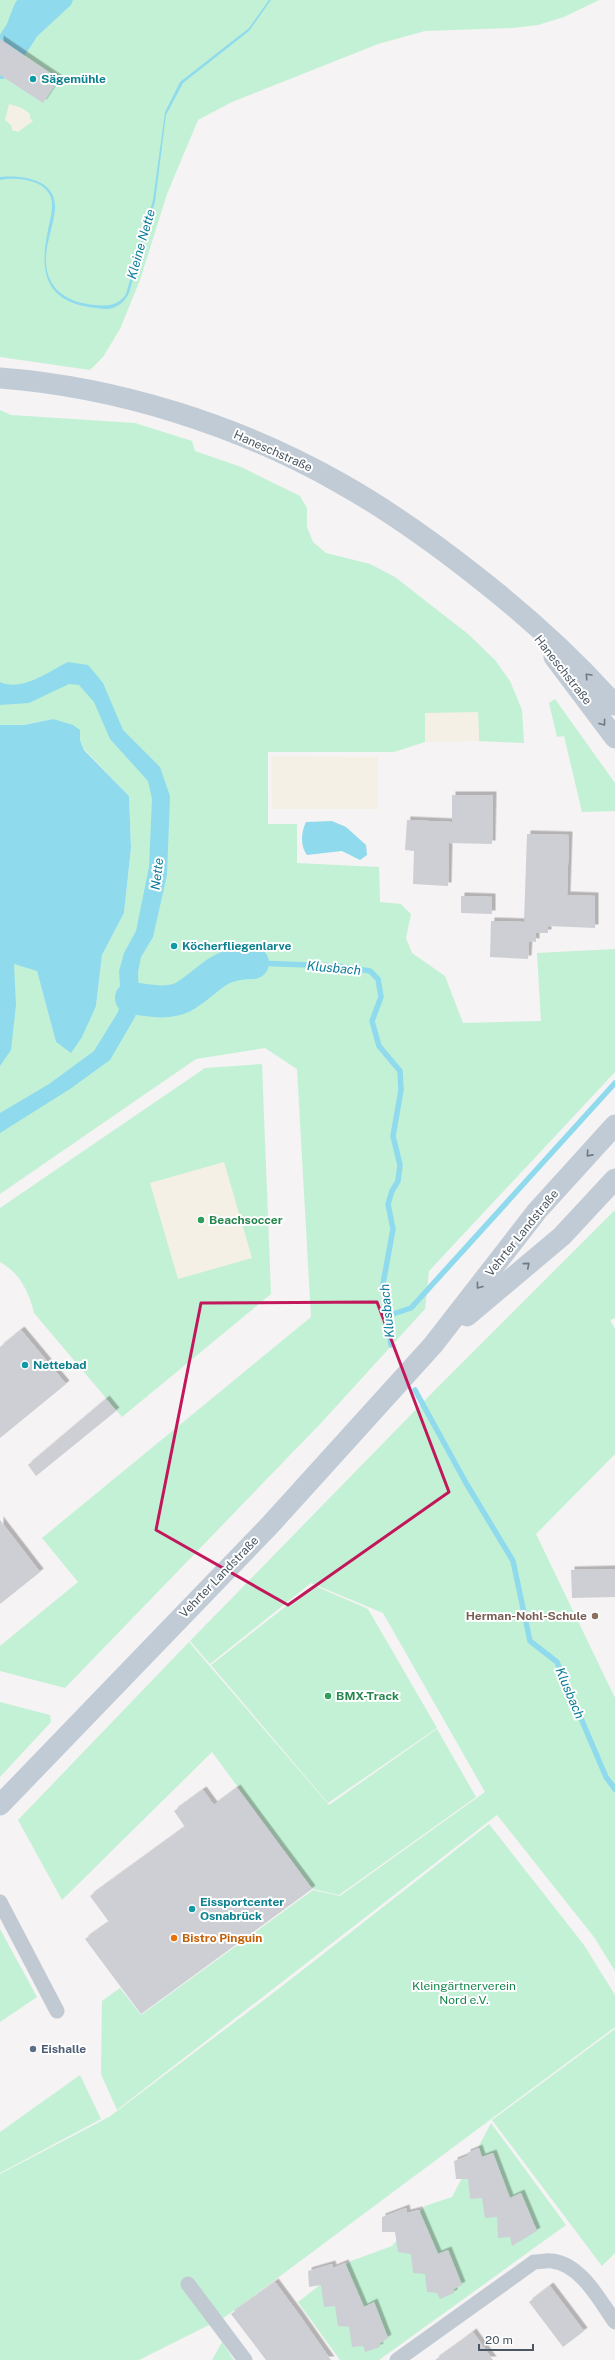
<svg xmlns="http://www.w3.org/2000/svg" width="615" height="2360" font-family="'Public Sans',sans-serif">
<style>
.green{fill:#c3f1d5}
.sand{fill:#f5f0e5}
.water{fill:#90daee}
.lines{fill:none;stroke-linecap:round;stroke-linejoin:round}
.stream{stroke:#90daee;stroke-width:5.5}
.river{stroke:#90daee;stroke-width:32}
.building{fill:#cdcfd5;filter:url(#shadow)}
.street{stroke:#c1cad2;stroke-width:15}
.secondary{stroke:#c1cbd6;stroke-width:21}
.oneway{stroke:#6e7984}
.marked{fill:none;stroke:#c2185b;stroke-width:3;stroke-linejoin:round}
.culture-dot{fill:#0f9aa8;stroke:#fff;stroke-width:1.5}
.leisure-dot{fill:#2e9e5b;stroke:#fff;stroke-width:1.5}
.education-dot{fill:#8d6e63;stroke:#fff;stroke-width:1.5}
.food-dot{fill:#e8710a;stroke:#fff;stroke-width:1.5}
.service-dot{fill:#5c6f8a;stroke:#fff;stroke-width:1.5}
.labels{text-anchor:middle;dominant-baseline:central;stroke-width:4;stroke-linejoin:round;paint-order:stroke}
.culture-label{font-size:12px;font-weight:bold;fill:#0d838f;stroke:#fff;text-anchor:start}
.street-label{font-size:12px;fill:#4a5661;stroke:#fff}
.leisure-label{font-size:12px;font-weight:bold;fill:#27864d;stroke:#fff;text-anchor:start}
.education-label{font-size:12px;font-weight:bold;fill:#785e54;stroke:#fff;text-anchor:end}
.food-label{font-size:12px;font-weight:bold;fill:#c56008;stroke:#fff;text-anchor:start}
.park-label{font-size:12px;fill:#17864f;stroke:#fff}
.service-label{font-size:12px;font-weight:bold;fill:#4e5e75;stroke:#fff;text-anchor:start}
.water-label{font-size:13px;font-style:italic;fill:#0c7c9b;stroke:#fff}
</style>
<defs>
<filter id="shadow"><feDropShadow dx="3.5" dy="-3.5" stdDeviation="0" flood-color="#0004"/></filter>
</defs>
<rect width="100%" height="100%" fill="#f5f3f3"/>
<path class="green" d="M0,0H599L564,17L538,25L513,28L425,31L378,44L232,102L198,120L167,194L140,280L120,329L103,357L90,370L0,357Z
M0,410L11,415L135,423L192,441L195,451L241,467L300,496L307,508V527L313,542L326,553L370,564L395,577L468,634L495,660L510,681L522,710L524,743L479,741L478,713H425V742L394,752H268V824H297V863L379,867L380,902L401,904L411,914L406,938L412,953L445,976L463,1023L541,1021L537,953L615,949V1072L429,1271L425,1309L321,1423L65,1688L0,1671V1646L78,1582L42,1538L311,1317L297,1069L265,1048L196,1059L0,1194V963L21,964L37,971L56,1042L71,1052L96,1006L102,955L124,913L131,848L129,796L84,749L80,740L53,719L24,725H0Z
M555,699L615,783V811L582,812L564,736L557,737L549,703Z
M262,1064L271,1294L122,1417L34,1313C29,1292 20,1273 0,1262V1208L205,1068Z
M615,1210V1318L610,1320L615,1329V1454L536,1534L615,1698V1971L594,1937L497,1815L117,2110L101,2074L102,2001L120,1988L141,2015L313,1890L340,1896L485,1792L383,1613L311,1583L210,1664L190,1641L436,1389Z
M313,1585L368,1609L437,1728L328,1803L211,1665Z
M189,1642L329,1805L437,1729L476,1797L339,1895L313,1889L212,1752L62,1900L18,1820Z
M0,1702L50,1715L51,1722L0,1777Z
M489,1824L584,1945L615,1995V2027L225,2317L139,2360H0V2174L109,2117L281,1987Z
M0,1929L37,1997L0,2022Z
M615,2029V2253L602,2266L492,2120Z
M80,2075L101,2119L0,2173V2132Z
M491,2123L566,2225L379,2360H340L298,2302L351,2261L392,2246L425,2206L452,2197Z
M222,2342L234,2360H212Z"/>
<path class="sand" d="M9,104L22,108L30,114V118L33,121L18,132L12,130L11,125L5,120Z
M478,712L479,741L425,742V713Z
M271,756L378,757V809H272Z
M224,1162L252,1258L178,1279L150,1183Z"/>
<path class="water" d="M30,0H73L71,5L31,42L11,28Z
M269,0H271L249,31L183,83L166,115L155,202L129,293C124,303 116,309 105,309C51,305 37,282 48,230C50,219 56,202 48,192C39,179 15,177 0,180V177C22,175 57,179 55,209C54,222 49,235 47,248C41,283 61,302 94,305C108,306 118,306 126,294L153,200L165,112L180,82L249,28Z
M68,662L88,665L103,683L123,730L160,767L170,796L167,875L153,937L141,957L138,972L139,1003L135,1017L110,1060L70,1089L0,1133V1113L49,1084L94,1051L118,1012L121,1000L119,971L124,953L136,931L149,867L152,799L148,781L110,739L94,702L79,685L69,684L29,703L0,705V682C22,692 48,672 68,662Z
M53,719L73,725L80,730V740L84,750L129,796L131,848L124,913L102,955L96,1006L82,1037L71,1053L56,1042L37,971L14,964L16,1005L11,1050L0,1066V725H24Z
M332,821L346,827L366,845L367,855L360,860L342,851L307,855C300,846 301,832 306,822Z"/>
<g class="lines">
<path class="stream" d="M253,963L337,966L370,971L378,979L381,997L372,1021L379,1046L400,1071L401,1090L393,1136L400,1165L398,1181L392,1191L388,1204L393,1229L383,1284L391,1345
M387,1316L411,1308L615,1083
M415,1390L466,1483L513,1561L530,1641L557,1662L606,1777L615,1789"/>
<path class="river" d="M0,63L21,32L29,11L40,0
M131,998C147,1000 167,1005 183,997C212,980 215,963 253,963"/>
</g>
<path class="building" d="M0,39L59,79L43,103L0,75Z
M452,795H493L492,844L449,843L448,886L413,884L414,851L405,850L407,820L452,822Z
M527,834L569,835L567,895L595,896V928L548,926V933H536V942L529,941L528,959L490,957L491,921L524,922Z
M461,896L492,897V914L461,913Z
M21,1330L66,1384L0,1438V1347Z
M106,1399L116,1411L36,1476L28,1465Z
M0,1520L40,1572L0,1604Z
M615,1569V1597L572,1598L571,1570Z
M237,1788L312,1889L141,2014L85,1939L109,1922L90,1896L185,1827L174,1811L203,1790L214,1805Z
M479,2148L482,2157L493,2153L510,2198L521,2193L537,2231L512,2246L510,2237L498,2238L497,2217L485,2218L482,2198L470,2199L468,2179H456L454,2161L467,2156V2153Z
M406,2208L407,2213L419,2210L438,2254L448,2250L462,2285L454,2289V2293L440,2299L437,2293L427,2292L425,2274L413,2273L411,2254L398,2252L395,2232H382V2217Z
M345,2263L364,2307L374,2302L388,2338L379,2344L380,2347L365,2352L363,2346L352,2347L349,2327L338,2326L335,2306L324,2307L321,2285L309,2287L308,2271L332,2264L333,2268Z
M275,2282L298,2313L331,2360H266L231,2314Z
M550,2286L584,2331L563,2347L529,2302Z
M473,2332L493,2360H435L460,2342Z"/>
<g class="lines">
<path class="street" d="M0,1902L57,2011
M188,2284L245,2360
M397,2360L534,2262C540,2262 547,2260 552,2261C581,2264 600,2301 615,2322"/>
<path class="secondary" d="M0,378C117,387 238,425 340,483C388,510 433,542 476,576C526,615 573,657 615,705
M554,657L615,738
M467,1316L562,1236L615,1179
M0,1805L270,1525L433,1345L537,1211L615,1125"/>
</g>
<defs><path id="oneway-chevron" d="M-2-3.5L2.5 0L-2 3.5" fill="none" stroke-width="1.6" stroke-linecap="round" stroke-linejoin="round"/></defs>
<g class="oneway">
<use href="#oneway-chevron" transform="translate(588 676) rotate(-133)"/>
<use href="#oneway-chevron" transform="translate(603 723) rotate(53)"/>
<use href="#oneway-chevron" transform="translate(589 1154) rotate(132)"/>
<use href="#oneway-chevron" transform="translate(527 1265) rotate(-40)"/>
<use href="#oneway-chevron" transform="translate(479 1286) rotate(128)"/>
</g>
<path class="marked" d="M377,1302L449,1492L288,1605L156,1530L201,1303Z"/>
<g class="culture-dot">
<circle cx="33" cy="79" r="4"/>
<circle cx="174" cy="946" r="4"/>
<circle cx="25" cy="1365" r="4"/>
<circle cx="192" cy="1909" r="4"/>
</g>
<g class="leisure-dot">
<circle cx="201" cy="1220" r="4"/>
<circle cx="328" cy="1696" r="4"/>
</g>
<circle class="education-dot" cx="595" cy="1616" r="4"/>
<circle class="food-dot" cx="174" cy="1938" r="4"/>
<circle class="service-dot" cx="33" cy="2049" r="4"/>
<g class="labels">
<g class="culture-label">
<text x="41" y="79">Sägemühle</text>
<text x="182" y="946">Köcherfliegenlarve</text>
<text x="33" y="1365">Nettebad</text>
<text x="200" y="1902">Eissportcenter<tspan x="200" dy="14">Osnabrück</tspan></text>
</g>
<g class="street-label">
<text transform="translate(273 451) rotate(24)">Haneschstraße</text>
<text transform="translate(563 670) rotate(52)">Haneschstraße</text>
<text transform="translate(522 1233) rotate(-51)">Vehrter Landstraße</text>
<text transform="translate(219 1577) rotate(-46)">Vehrter Landstraße</text>
</g>
<g class="leisure-label">
<text x="209" y="1220">Beachsoccer</text>
<text x="336" y="1696">BMX-Track</text>
</g>
<g class="education-label">
<text x="587" y="1616">Herman-Nohl-Schule</text>
</g>
<g class="food-label">
<text x="182" y="1938">Bistro Pinguin</text>
</g>
<g class="park-label">
<text x="464" y="1986">Kleingärtnerverein<tspan x="464" dy="14">Nord e.V.</tspan></text>
</g>
<g class="service-label">
<text x="41" y="2049">Eishalle</text>
</g>
<g class="water-label">
<text transform="translate(141 244) rotate(-74)">Kleine Nette</text>
<text transform="translate(157 874) rotate(-83)">Nette</text>
<text transform="translate(334 968) rotate(5)">Klusbach</text>
<text transform="translate(387 1311) rotate(-96)">Klusbach</text>
<text transform="translate(570 1693) rotate(67)">Klusbach</text>
</g>
</g>
<path d="M479 2344v6h54v-6" fill="none" stroke="#4a5661" stroke-width="2"/>
<text x="485" y="2344" font-size="12" fill="#4a5661" stroke="#ffffff" stroke-width="3" paint-order="stroke">20 m</text>
</svg>
